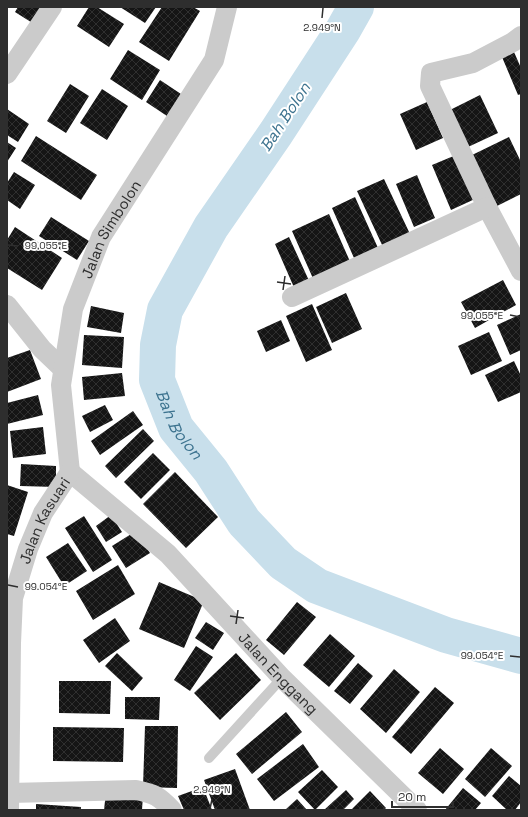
<svg xmlns="http://www.w3.org/2000/svg" width="528" height="817" font-family="'Space Grotesk',sans-serif">
<style>
.lines{fill:none;stroke-linecap:round;stroke-linejoin:round}
.river{stroke:#c8dfeb;stroke-width:36}
.building{fill:url(#building-cross-hatch)}
.lane{stroke:#cbcbcb;stroke-width:10}
.street{stroke:#cbcbcb;stroke-width:20}
.ticks{fill:none;stroke:#2e2e2e;stroke-width:1.5}
.labels{text-anchor:middle;dominant-baseline:central;stroke-width:4;stroke-linejoin:round;paint-order:stroke}
.street-label{font-size:15px;fill:#2e2e2e;stroke:#fff}
.water-label{font-size:16px;font-style:italic;fill:#3d738f;stroke:#fff}
.ticks-label{font-size:10px;text-anchor:middle;fill:#2e2e2e;stroke:#fff;stroke-width:4;stroke-linejoin:round;paint-order:stroke}
</style>
<defs>
<pattern id="building-cross-hatch" width="8" height="8" patternUnits="userSpaceOnUse"><rect width="8" height="8" fill="#151515"/><path d="M0 0l8 8M0 8l8-8" fill="none" stroke="#2f2f2f"/></pattern>
</defs>
<rect width="100%" height="100%" fill="#fff"/>
<g class="lines">
<path class="river" id="s1" d="M356,7L343,30L276,133L211,227L165,310L158,345L157,380L176,428L211,471L244,522L283,563L317,586L446,635L521,656"/>
</g>
<path class="building" d="M18,7H44L34,24L15,12Z
M89,7H97L124,24L109,47L77,26Z
M120,7H156L145,23Z
M162,7H193L200,11L169,61L139,42Z
M128,50L160,70L142,100L110,79Z
M514,52L521,68V94L518,95L502,57Z
M160,80L181,94L167,116L146,102Z
M70,84L89,96L66,133L47,121Z
M102,89L128,106L107,140L80,123Z
M480,95L498,133L468,147L450,110Z
M427,102L443,138L416,150L400,114Z
M7,109L29,124L18,142L7,135Z
M36,136L97,175L81,200L21,161Z
M509,137L521,162V194L495,207L470,156Z
M7,142L16,148L7,162Z
M456,155L475,199L451,210L432,165Z
M14,172L35,185L20,209L7,200V183Z
M417,175L435,218L414,227L396,184Z
M384,179L410,234L383,247L357,191Z
M355,197L378,248L354,258L332,208Z
M329,214L352,266L315,283L292,231Z
M51,217L89,241L77,260L39,236Z
M15,227L62,258L42,290L7,268V240Z
M289,237L311,285L296,292L275,244Z
M503,280L516,305L475,328L461,302Z
M346,293L362,329L332,343L316,307Z
M312,304L332,350L306,362L286,316Z
M91,306L124,313L121,333L87,327Z
M521,314V350L510,355L497,325Z
M281,320L290,341L266,352L257,331Z
M489,332L502,361L471,375L458,346Z
M84,335L124,337L122,368L82,365Z
M30,350L41,379L7,392V358Z
M514,361L521,376V392L498,402L485,375Z
M122,373L125,396L84,400L82,377Z
M38,395L43,415L7,424V403Z
M105,405L113,420L90,432L82,416Z
M133,411L143,425L100,455L91,441Z
M43,427L46,454L13,458L10,431Z
M143,429L154,441L116,478L105,466Z
M153,453L170,470L141,499L124,482Z
M21,464L56,466V487L20,486Z
M175,472L218,517L186,548L143,504Z
M7,485L28,492L14,536L7,534Z
M111,515L122,532L106,542L96,526Z
M84,516L112,560L93,572L65,528Z
M136,531L150,553L126,568L112,546Z
M68,543L87,571L64,586L46,557Z
M118,565L135,594L93,620L76,591Z
M159,582L204,601L184,648L139,629Z
M297,602L316,617L284,655L266,640Z
M115,618L130,641L99,663L83,640Z
M206,622L224,633L213,650L195,638Z
M330,634L355,656L329,687L303,665Z
M196,646L213,657L190,691L174,680Z
M117,653L143,678L132,691L105,666Z
M236,653L261,680L220,720L194,693Z
M358,663L373,676L350,704L334,691Z
M394,669L420,692L386,733L360,709Z
M59,681H111L110,714L59,713Z
M435,687L454,703L411,754L392,737Z
M125,697H160L159,720L125,719Z
M286,712L302,732L252,774L236,754Z
M145,726H178L177,788L143,787Z
M53,727L124,728L123,762L53,761Z
M303,744L319,767L274,801L257,779Z
M440,748L464,769L443,794L418,773Z
M491,748L512,766L485,797L465,779Z
M235,769L250,810H215L204,780Z
M322,770L338,787L315,810L298,792Z
M509,776L521,786V802L515,810H507L492,796Z
M203,787L212,810H184L178,796Z
M463,788L481,803L475,810H445Z
M346,790L354,799L343,810H324Z
M370,791L386,808L384,810H351Z
M106,792L143,795L142,810H104Z
M297,799L307,810H285Z
M36,804L81,807V810H36Z"/>
<g class="lines">
<path class="lane" d="M209,758L282,678"/>
<g class="street">
<path d="M521,36L513,42L473,63L431,73L430,86L487,207L521,271"/>
<path d="M7,74L52,7"/>
<path d="M292,297L487,207"/>
<path d="M7,305L42,349L63,369"/>
<path id="s2" d="M70,472L61,385L73,309L101,237L214,60L227,7"/>
<path id="s3" d="M70,472L168,554L282,678L417,810"/>
<path d="M9,793L136,790C155,794 159,796 172,810"/>
<path id="s4" d="M9,810L11,643L13,598L28,549L43,513L70,472"/>
</g>
</g>
<path class="ticks" d="M322,18L323,8M8,245L18,246M277,282L291,284M283,290L285,276M510,315L520,317M8,585L18,587M230,616L244,618M236,624L238,610M510,656L520,657M210,809L212,799"/>
<g class="labels">
<g class="street-label">
<text stroke="none"><textPath href="#s2" startOffset="253">Jalan Simbolon</textPath></text>
<text stroke="none"><textPath href="#s4" startOffset="296">Jalan Kasuari</textPath></text>
<text stroke="none"><textPath href="#s3" startOffset="290">Jalan Enggang</textPath></text>
</g>
<g class="water-label">
<text transform="translate(285 117) rotate(-57)">Bah Bolon</text>
<text stroke="none"><textPath href="#s1" startOffset="479">Bah Bolon</textPath></text>
</g>
</g>
<g class="ticks-label">
<text x="322" y="31">2.949°N</text>
<text x="46" y="249">99.055°E</text>
<text x="482" y="319">99.055°E</text>
<text x="46" y="590">99.054°E</text>
<text x="482" y="659">99.054°E</text>
<text x="212" y="793">2.949°N</text>
</g>
<rect width="528" height="817" fill="none" stroke="#2e2e2e" stroke-width="16"/>
<path d="M392 801v6h61v-6" fill="none" stroke="#2e2e2e" stroke-width="2"/>
<text x="398" y="801" font-size="12" fill="#2e2e2e" stroke="#ffffff" stroke-width="3" paint-order="stroke">20 m</text>
</svg>
